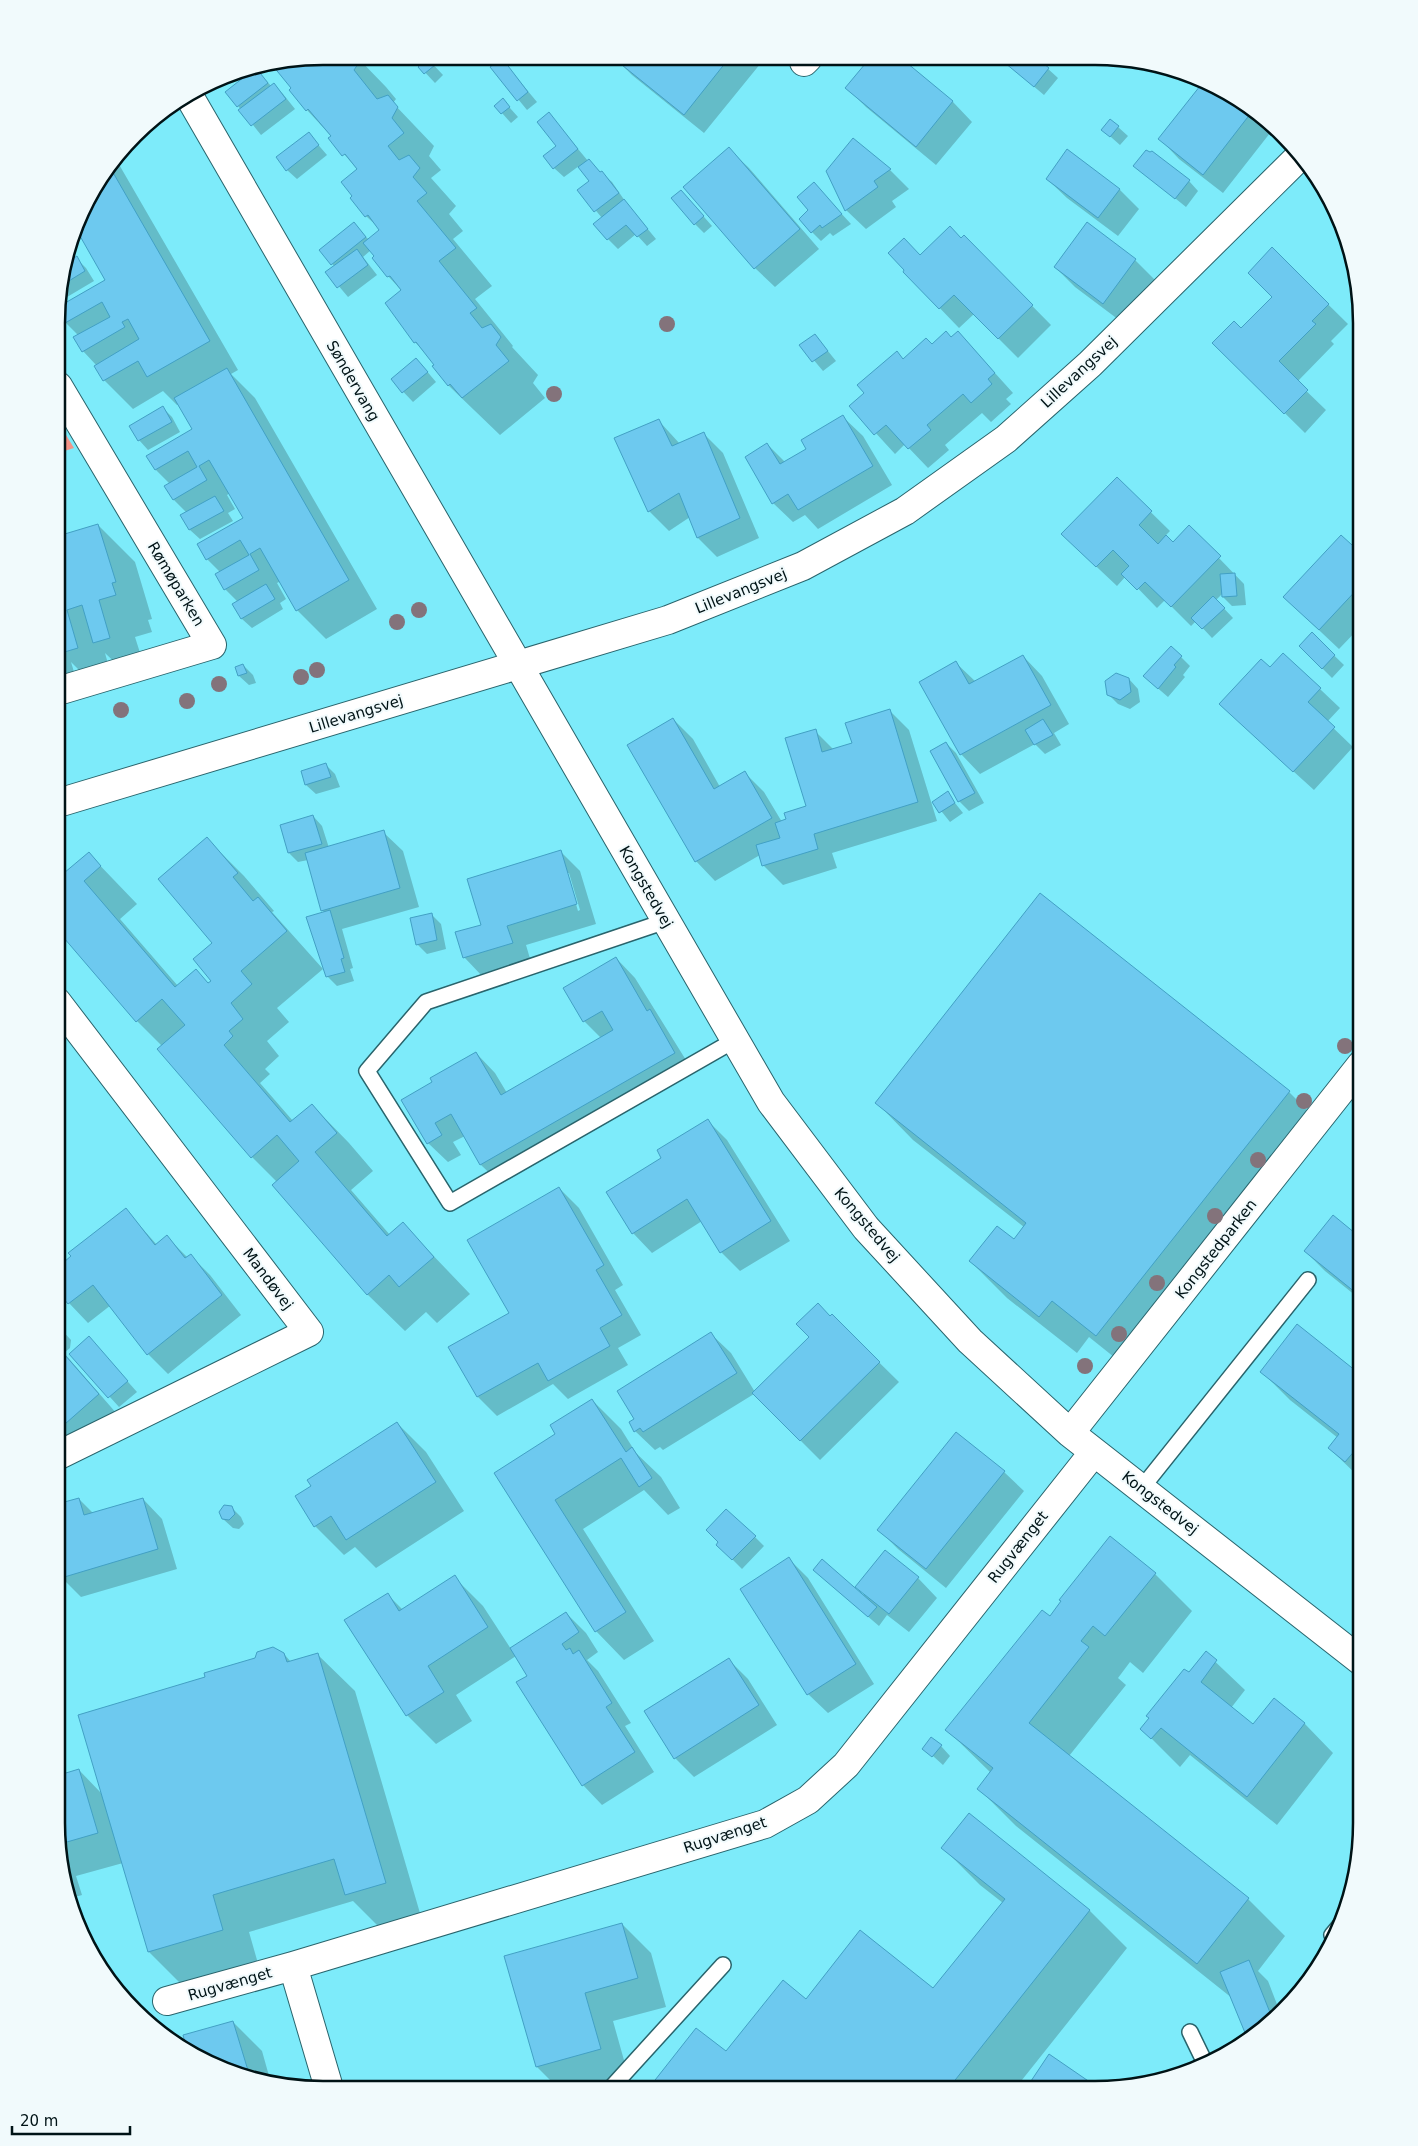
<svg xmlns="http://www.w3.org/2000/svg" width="1418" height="2146" font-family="'DejaVu Sans',sans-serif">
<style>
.green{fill:#f39489}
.shadow{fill:#0003;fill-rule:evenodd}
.building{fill:#6dc9ef;stroke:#42a0c4}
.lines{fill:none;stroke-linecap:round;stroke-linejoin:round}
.lane-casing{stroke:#29646c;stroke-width:18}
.street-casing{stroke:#29646c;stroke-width:30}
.lane{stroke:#fff;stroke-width:15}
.street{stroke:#fff;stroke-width:28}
.tree{fill:#83737b}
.labels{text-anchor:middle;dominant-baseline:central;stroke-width:4;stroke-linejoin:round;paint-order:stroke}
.street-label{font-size:15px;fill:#001316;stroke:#f1fafc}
.rim{fill:none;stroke:#001316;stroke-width:2.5}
</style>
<rect width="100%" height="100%" fill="#7debfa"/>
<path class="green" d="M58,422L74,448L58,453Z"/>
<path class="shadow" d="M323,56H356L386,87L396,99L393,103L434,146L429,156L441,170L431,178L456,206L449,214L463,231L453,239L492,286L475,299L513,346L512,347L538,375L533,383L545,398L500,435L448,385L436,365L415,342L402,291L388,276L371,250L363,257L377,275L348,297L327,272L335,267L321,251L354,224L369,240L381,230L366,216L353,196L358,170L330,138L332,137L307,110L293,88L273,66Z
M482,57H498L489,64Z
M614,57L765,58L704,133L632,75Z
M871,58H899L953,102L972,122L936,165L866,107L847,88Z
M1000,58H1054L1046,67L1058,78L1044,95Z
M428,59L443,75L435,83L420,67Z
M502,60L537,102L527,110L492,67Z
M256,69L271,86L273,84L283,94L295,109L261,135L227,92Z
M238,73L225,83L219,78L221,76Z
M1205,81L1257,111L1274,128L1223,193L1179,159L1160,139Z
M503,100L518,117L511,123L502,113Z
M549,114L588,161L612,182L627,204L656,239L647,246L636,234L618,249L608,239L595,224L602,218L579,190L590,181L579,166L564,177L554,168L558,146Z
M1118,127L1128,136L1120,145L1103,130Z
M308,133L327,155L297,179L287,170Z
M853,140L890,170L909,189L892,201L896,207L866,229L846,210Z
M729,149L749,168L819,249L775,287L755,268L685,187Z
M1067,151L1120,190L1139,209L1118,236L1067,198L1047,179Z
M117,161L238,370L231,374L255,398L377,609L326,639L297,610L281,581L277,583L286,599L280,603L283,609L252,628L242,619L234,605L238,602L225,589L221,573L207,559L199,544L244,518L230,493L227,495L235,509L228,513L233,521L200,539L190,530L182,515L187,513L174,500L166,486L170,484L156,470L148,456L194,430L179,404L177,405L163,391L133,409L104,380L97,366L83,351L79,336L66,323L58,310L107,280L77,228L84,205Z
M1135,166L1189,181L1198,191L1186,207Z
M814,184L851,224L833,236L830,233L821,241L812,232Z
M690,201L712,226L704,233L695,224Z
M1087,224L1135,260L1155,280L1123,323L1075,287L1055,267Z
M964,237L1051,325L1018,358L974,314L959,328L905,272L920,256Z
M72,243L76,251L68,256Z
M1272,249L1348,324L1331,341L1334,344L1297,382L1326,410L1305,433L1214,343L1241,330L1274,297Z
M76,258L86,268L94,281L62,300L58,297V288L66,264Z
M958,332L1013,393L1006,399L1011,404L991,422L982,413L945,445L949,450L928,468L905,444L895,454L851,406L866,393L897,353L904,360L951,338Z
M815,335L836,361L823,371L801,345Z
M425,369L436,382L413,402L392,380Z
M163,408L172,417L180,432L148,450L139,440Z
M843,417L863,436L892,485L818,529L805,515L793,522L773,503L767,444L785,462L808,449Z
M659,421L680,444L704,434L723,453L759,538L717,557L698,538L690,517L669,531L649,511L616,439Z
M1117,479L1170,531L1165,536L1173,544L1189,527L1244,584L1246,605L1232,606L1223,597V593L1216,600L1233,618L1212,638L1196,621L1191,626L1165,600L1157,608L1126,576L1117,586L1082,553Z
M98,525L135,562L152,619L148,620L152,632L135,637L147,675L132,679L105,653L114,685L99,690L71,662L81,695L58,691V537Z
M1362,556V625L1339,649L1304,616Z
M1312,634L1344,665L1332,678L1300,646Z
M1283,654L1340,708L1327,722L1353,747L1314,790L1240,723L1270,669Z
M1023,656L1042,676L1069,724L1054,733L1061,745L1045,754L1035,744L980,774L961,754L956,663L976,682Z
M1181,657L1190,666L1183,675L1185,677L1168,697L1154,685Z
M243,665L253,675L256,683L249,685L239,676L236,668Z
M1129,679L1138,689L1140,702L1130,709L1118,704L1108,694Z
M890,711L909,730L937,821L832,853L837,868L783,885L763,865L760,855L715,881L696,861L673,719L693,739L720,787L745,773L764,792L782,822L807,807L815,731L834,750L853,744Z
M946,743L956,753L984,803L969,811L959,801Z
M326,765L335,774L340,787L316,794L306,785Z
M947,793L963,813L950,822L934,802Z
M313,816L322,826L329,848L383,832L403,851L419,907L342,929L353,968L350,969L354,981L337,986L327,976L325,913L322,910L308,860L298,862L289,853Z
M207,839L244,876L274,911L272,912L323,969L277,1008L289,1022L267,1041L279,1056L265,1069L270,1074L260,1083L293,1121L312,1105L349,1143L373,1171L351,1190L390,1235L403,1224L470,1294L437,1323L426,1312L405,1331L367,1294L277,1182L252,1157L162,1046L137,1021L58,929V902L66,894L58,884V880L89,854L137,904L120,919L178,986L196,971L209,984L213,981L214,943Z
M561,852L580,871L596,924L526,945L531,962L483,977L464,957L482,926ZM567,873H569L580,910L578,911Z
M1040,895L1289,1092L1326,1129L1134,1373L1089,1337L1077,1353L1007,1298L970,1261L1014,1241L1024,1227L913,1140L876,1102Z
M431,914L441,924L446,949L427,954L417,944Z
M616,958L635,978L694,1073L501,1184L481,1165L465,1136L453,1142L461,1155L448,1162L428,1143L434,1082L476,1053L495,1073L507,1093L601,1038L584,1021Z
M707,1120L727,1140L790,1241L740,1271L721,1252L702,1221L652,1253L633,1233L663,1158Z
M559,1188L579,1208L623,1285L615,1290L641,1335L618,1348L628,1365L568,1399L553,1384L497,1416L478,1397Z
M126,1210L157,1245L167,1237L188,1258L191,1256L210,1275L241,1315L168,1374L148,1354L111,1305L88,1323L69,1303Z
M1333,1217L1361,1239V1300L1325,1271L1305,1251Z
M832,1316L899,1382L820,1460L754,1394L663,1450L660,1447L655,1450L635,1431L711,1334L731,1353L755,1392Z
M57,1325L71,1340L70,1348L64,1353L117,1414L74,1452L57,1435Z
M1297,1326L1361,1377V1479L1329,1448L1338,1438L1290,1400L1261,1371Z
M89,1338L137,1392L119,1407L71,1354Z
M592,1400L621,1429L636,1453L661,1477L680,1508L668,1515L644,1490L583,1529L654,1641L624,1660L596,1631L495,1474L557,1434Z
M397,1423L426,1452L464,1511L376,1568L355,1547L344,1555L315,1526L313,1486Z
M1004,1472L1024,1491L946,1588L898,1549L879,1530Z
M79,1499L94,1514L143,1499L162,1519L177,1569L81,1597L62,1578L57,1561V1505Z
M231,1507L241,1517L244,1524L239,1529L233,1528L223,1519Z
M755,1537L764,1546L742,1569L718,1545L720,1543Z
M789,1559L808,1578L874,1684L828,1713L808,1694Z
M1155,1574L1192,1611L1143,1673L1130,1662L1118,1678L1126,1685L1069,1756L1248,1899L1285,1936L1258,1971L1268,1981L1280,2012L1258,2035L1249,2040L1232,1998L1016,1826L979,1789L991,1773L947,1730L1050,1617Z
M57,1576L63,1600L57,1602Z
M454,1577L483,1606L511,1649L566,1613L586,1633L598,1652L587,1660L598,1671L631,1723L625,1726L654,1772L602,1805L583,1785L529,1676L516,1656L456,1695L472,1721L436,1744L407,1715L346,1621L387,1594L403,1610Z
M918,1578L937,1598L909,1632L887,1615L879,1626L824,1579L862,1595Z
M1206,1653L1245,1690L1231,1708L1253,1726L1274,1700L1305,1724L1333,1753L1277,1825L1190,1755L1180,1767L1142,1729Z
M284,1654L291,1662L317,1654L355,1691L422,1920L383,1931L353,1901L249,1932L259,1967L186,1989L149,1952L123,1863L76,1876L82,1895L75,1897L86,1936L83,1937L77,1926L56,1823L79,1770L102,1794Z
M728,1659L748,1679L777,1725L694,1777L675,1758Z
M941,1746L950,1756L943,1765L924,1748Z
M969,1815L1090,1911L1127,1948L1014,2090L650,2089L726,2053L806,2000L934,1989L1003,1903L980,1885L943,1848Z
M622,1924L651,1953L666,2007L613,2021L629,2078L591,2088H558L537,2067Z
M233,2022L262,2051L271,2083L221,2070L188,2051Z
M1049,2056L1099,2089L1027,2090Z"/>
<path class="building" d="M323,56H356L360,61L354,70L377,99L388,95L398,107L392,118L404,133L388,146L399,160L409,155L420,168L413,177L427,193L417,201L456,248L439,261L477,308L470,313L482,328L491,324L501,337L496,345L509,361L462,398L450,384L448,386L432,366L434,365L416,342L414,343L385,303L401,290L390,276L387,277L372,258L374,256L363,243L379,230L368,215L365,217L350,198L352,196L341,182L357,169L345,154L342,156L328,138L331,136L308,109L306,111L289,90L291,88L273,66Z
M428,57L435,65L424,74L418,67Z
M612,57H730L684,115Z
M502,58L528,92L517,101L490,67Z
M870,58H901L953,101L916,147L845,88Z
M999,58H1037L1049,68L1034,87Z
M257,69L268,83L237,107L225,92L253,70Z
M1204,81L1254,109L1203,175L1158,139Z
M274,83L286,99L251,126L238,110Z
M503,98L510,107L501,114L494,106Z
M549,112L578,149L553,169L543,156L556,146L537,122Z
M1110,119L1119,126L1110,137L1101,130Z
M309,132L319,145L286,171L276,157Z
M853,138L891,169L874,181L878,187L845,211L826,171Z
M729,147L800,229L754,269L683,187Z
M1067,149L1120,189L1098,218L1046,179Z
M1146,150L1150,152L1152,151L1190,180L1175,199L1133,166Z
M589,159L600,172L602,171L619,193L594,212L577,190L589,181L578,167Z
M111,169L210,341L147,377L138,361L103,381L94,366L139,339L128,319L122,322L125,327L82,352L73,337L110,317L102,302L65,323L58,312V307L105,280L76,229L84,205Z
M814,182L842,214L822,228L820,225L811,233L799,219L808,210L797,197Z
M681,190L704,216L694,225L671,198Z
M624,199L648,229L637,237L626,225L607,240L593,224Z
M354,222L366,237L331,265L319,250Z
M1087,222L1136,259L1103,304L1054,267Z
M950,226L961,238L964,235L1033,305L998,339L954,295L939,309L903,272L904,270L888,253L904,238L920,255Z
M1272,247L1329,304L1312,321L1316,324L1279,361L1308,390L1284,414L1212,343L1234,321L1241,328L1272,297L1248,273Z
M357,249L368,265L337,288L325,272Z
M77,256L85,271L59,287L66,263Z
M946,331L951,337L958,331L995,373L988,379L992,384L971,403L963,394L927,425L931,430L908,449L886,425L874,435L849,406L864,393L857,385L897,351L903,359L926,338L932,344Z
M815,334L828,351L812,362L799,345Z
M416,358L428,372L402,393L391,379Z
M227,368L349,580L296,611L260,548L250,554L259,570L224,590L215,574L249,555L240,540L206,560L197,544L243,518L209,460L199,466L207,480L173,500L164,486L197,467L188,451L155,470L146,456L192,429L174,398Z
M163,406L172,422L138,441L129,426Z
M843,415L873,466L798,510L788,494L772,504L745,457L767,443L780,464L806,449L801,440Z
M659,419L672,446L704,432L740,518L697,538L679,493L648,512L614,438Z
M1117,477L1152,511L1139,525L1158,544L1166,535L1173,542L1189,525L1221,556L1171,607L1145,582L1137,590L1121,574L1129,566L1113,550L1096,567L1061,534Z
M215,496L224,511L189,530L180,515Z
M98,524L116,582L112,583L116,595L99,600L110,638L93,643L82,605L67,610L78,648L61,653L58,644V536Z
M1341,535L1362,554V584L1319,630L1283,597Z
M1235,573L1237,596L1222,597L1220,574Z
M266,584L275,599L241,619L232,604Z
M1213,596L1225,608L1202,629L1191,618Z
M1312,632L1335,655L1322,669L1299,646Z
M1171,646L1182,656L1174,665L1176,667L1158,689L1143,676Z
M1283,653L1321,688L1308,702L1335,727L1293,772L1219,704L1261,659L1270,667Z
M1023,655L1051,705L960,755L919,682L956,661L969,684Z
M243,664L247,673L238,676L235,667Z
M1116,673L1129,678L1131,692L1120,700L1107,695L1105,681Z
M890,709L918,802L814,834L818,849L762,866L756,845L780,838L775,823L786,819L784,813L806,806L785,738L816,729L822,752L852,743L845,723Z
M673,718L714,789L745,771L772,818L695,862L627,745Z
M1043,719L1053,735L1034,745L1025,730Z
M946,742L975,793L958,802L930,751Z
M326,763L331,777L305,785L301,771Z
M948,791L955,803L939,813L932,802Z
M313,815L322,844L288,853L280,825Z
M384,830L400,888L321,911L305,853Z
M207,837L238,873L233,877L253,901L258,897L287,931L241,971L252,984L231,1003L243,1019L229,1031L233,1036L224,1045L290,1122L312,1104L337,1133L315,1152L387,1236L403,1222L434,1257L399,1287L389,1275L367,1295L272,1185L299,1161L277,1135L251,1158L157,1049L185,1025L162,999L136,1022L58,931V900L64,894L58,886V878L89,852L101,866L84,881L175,987L196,969L208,983L211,981L193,959L212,943L158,879Z
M561,850L577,904L507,926L513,943L463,958L455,932L481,925L467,879Z
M1040,893L1290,1091L1096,1336L1052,1301L1039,1317L969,1261L997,1226L1014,1239L1026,1223L875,1103Z
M330,910L344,958L341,959L345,972L326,977L306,917Z
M432,913L437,940L416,945L410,918Z
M616,957L647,1011L650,1009L675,1053L480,1165L451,1114L435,1123L442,1135L427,1144L401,1100L432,1082L430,1078L476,1052L501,1095L613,1030L602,1011L583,1022L563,988Z
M708,1119L771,1221L720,1253L687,1199L632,1234L606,1192L661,1158L657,1150Z
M559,1187L604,1265L596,1270L622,1315L600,1328L610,1346L548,1381L538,1363L477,1397L448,1347L509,1313L467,1240Z
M126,1208L155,1245L167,1235L185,1258L191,1254L222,1295L147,1355L93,1285L68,1304L57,1290V1268L71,1256L68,1253Z
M1333,1215L1361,1238V1297L1304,1251Z
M818,1303L830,1316L832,1314L880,1362L800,1441L752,1393L809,1337L796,1324Z
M1297,1324L1361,1375V1452L1357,1448L1345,1462L1328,1448L1339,1434L1260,1372Z
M711,1332L737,1373L643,1432L640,1428L634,1432L629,1422L634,1419L617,1391Z
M89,1336L128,1381L108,1398L69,1354Z
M57,1346L99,1394L57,1431Z
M592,1399L626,1452L632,1447L652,1478L639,1487L621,1458L555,1500L626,1612L595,1632L494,1473L555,1434L550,1425Z
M397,1422L436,1482L346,1540L331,1516L314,1527L295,1496L311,1486L307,1480Z
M956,1432L1005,1471L926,1569L877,1530Z
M79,1498L84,1515L143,1498L158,1549L61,1578L57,1565V1504Z
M224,1505L232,1506L235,1514L229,1520L222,1519L219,1512Z
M726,1509L756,1536L732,1560L716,1545L718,1542L706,1530Z
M1110,1536L1156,1573L1105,1636L1093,1626L1081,1641L1089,1647L1029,1723L1249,1898L1197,1964L977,1789L993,1768L945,1730L1042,1610L1050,1616L1061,1601L1059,1600Z
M885,1550L919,1577L889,1614L855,1587Z
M789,1557L856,1664L807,1695L740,1589Z
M822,1559L877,1607L868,1617L813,1570Z
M455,1575L488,1627L428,1666L444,1692L406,1716L344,1620L388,1593L399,1611Z
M566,1612L579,1632L562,1644L566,1650L570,1648L573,1654L579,1650L612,1703L606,1707L635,1752L582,1786L516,1682L527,1676L510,1648Z
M273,1647L284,1653L287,1662L318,1653L386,1883L345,1895L334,1859L213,1895L223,1930L148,1952L78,1715L205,1677L204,1673L255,1658L257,1652Z
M1206,1651L1217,1660L1201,1682L1253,1724L1274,1698L1305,1723L1247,1797L1161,1728L1151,1739L1140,1729L1149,1718L1146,1716L1184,1669L1189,1672Z
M729,1658L759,1705L674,1759L644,1711Z
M931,1737L942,1745L932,1757L922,1749Z
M79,1769L98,1833L60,1844L56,1823V1776Z
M969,1813L1090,1910L948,2089H648L696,2028L726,2051L783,1980L806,1999L860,1930L933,1988L1005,1899L941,1848Z
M622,1923L638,1978L585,1993L601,2049L536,2067L504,1956Z
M1249,1960L1273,2020L1258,2035L1248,2040L1220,1972Z
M233,2021L250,2077L221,2070L187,2050L183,2035Z
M1049,2054L1100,2089L1025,2090Z"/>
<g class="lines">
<g class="lane-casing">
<path id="lane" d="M666,921L426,1002L367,1071L450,1203L735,1040
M1141,1489L1308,1280
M1334,1939L1332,1935L1342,1923
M1190,2032L1206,2065
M611,2088L723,1965"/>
</g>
<g class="street-casing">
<path id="street" d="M804,62L808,58
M189,96L771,1102L866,1228L970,1341L1070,1433L1361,1661
M58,691L212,645L58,386
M58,803L668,620L803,566L905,511L1006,439L1090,364L1301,155
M1070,1433L1361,1065
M57,1456L309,1332L57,1002
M293,1966L329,2088
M167,2001L293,1966L765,1824L808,1800L846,1765L1094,1452"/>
</g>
<use href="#lane" class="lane"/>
<use href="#street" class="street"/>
</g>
<g class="tree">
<circle cx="667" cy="324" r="8"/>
<circle cx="554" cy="394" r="8"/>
<circle cx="419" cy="610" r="8"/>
<circle cx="397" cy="622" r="8"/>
<circle cx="317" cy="670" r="8"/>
<circle cx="301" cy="677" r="8"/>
<circle cx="219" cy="684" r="8"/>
<circle cx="187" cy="701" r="8"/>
<circle cx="121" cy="710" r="8"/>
<circle cx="1345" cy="1046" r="8"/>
<circle cx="1304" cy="1101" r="8"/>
<circle cx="1258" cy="1160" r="8"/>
<circle cx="1215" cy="1216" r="8"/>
<circle cx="1157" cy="1283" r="8"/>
<circle cx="1119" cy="1334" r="8"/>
<circle cx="1085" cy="1366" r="8"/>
</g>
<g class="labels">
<g class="street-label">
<text transform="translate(1079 372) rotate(-43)">Lillevangsvej</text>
<text transform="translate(353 381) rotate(60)">Søndervang</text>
<text transform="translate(176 584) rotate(59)">Rømøparken</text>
<text transform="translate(741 591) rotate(-22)">Lillevangsvej</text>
<text transform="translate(356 714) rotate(-17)">Lillevangsvej</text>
<text transform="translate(646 887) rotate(60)">Kongstedvej</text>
<text transform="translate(867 1225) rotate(50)">Kongstedvej</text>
<text transform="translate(1216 1249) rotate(-52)">Kongstedparken</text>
<text transform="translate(268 1279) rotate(53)">Mandøvej</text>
<text transform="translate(1160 1503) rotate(38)">Kongstedvej</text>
<text transform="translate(1018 1547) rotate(-52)">Rugvænget</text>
<text transform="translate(725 1835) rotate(-18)">Rugvænget</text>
<text transform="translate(230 1984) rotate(-16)">Rugvænget</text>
</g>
</g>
<path d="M0 0H1418V2146H0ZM323 65H1095A258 258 0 0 1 1353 323V1823A258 258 0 0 1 1095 2081H323A258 258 0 0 1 65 1823V323A258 258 0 0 1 323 65Z" fill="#f1fafc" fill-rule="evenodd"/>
<path class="rim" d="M323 65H1095A258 258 0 0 1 1353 323V1823A258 258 0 0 1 1095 2081H323A258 258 0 0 1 65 1823V323A258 258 0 0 1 323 65Z"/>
<path d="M12 2126v8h118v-8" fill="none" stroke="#001316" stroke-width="2.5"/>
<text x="20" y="2126" font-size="15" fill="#001316" stroke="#f1fafc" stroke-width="4" paint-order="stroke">20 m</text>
</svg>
